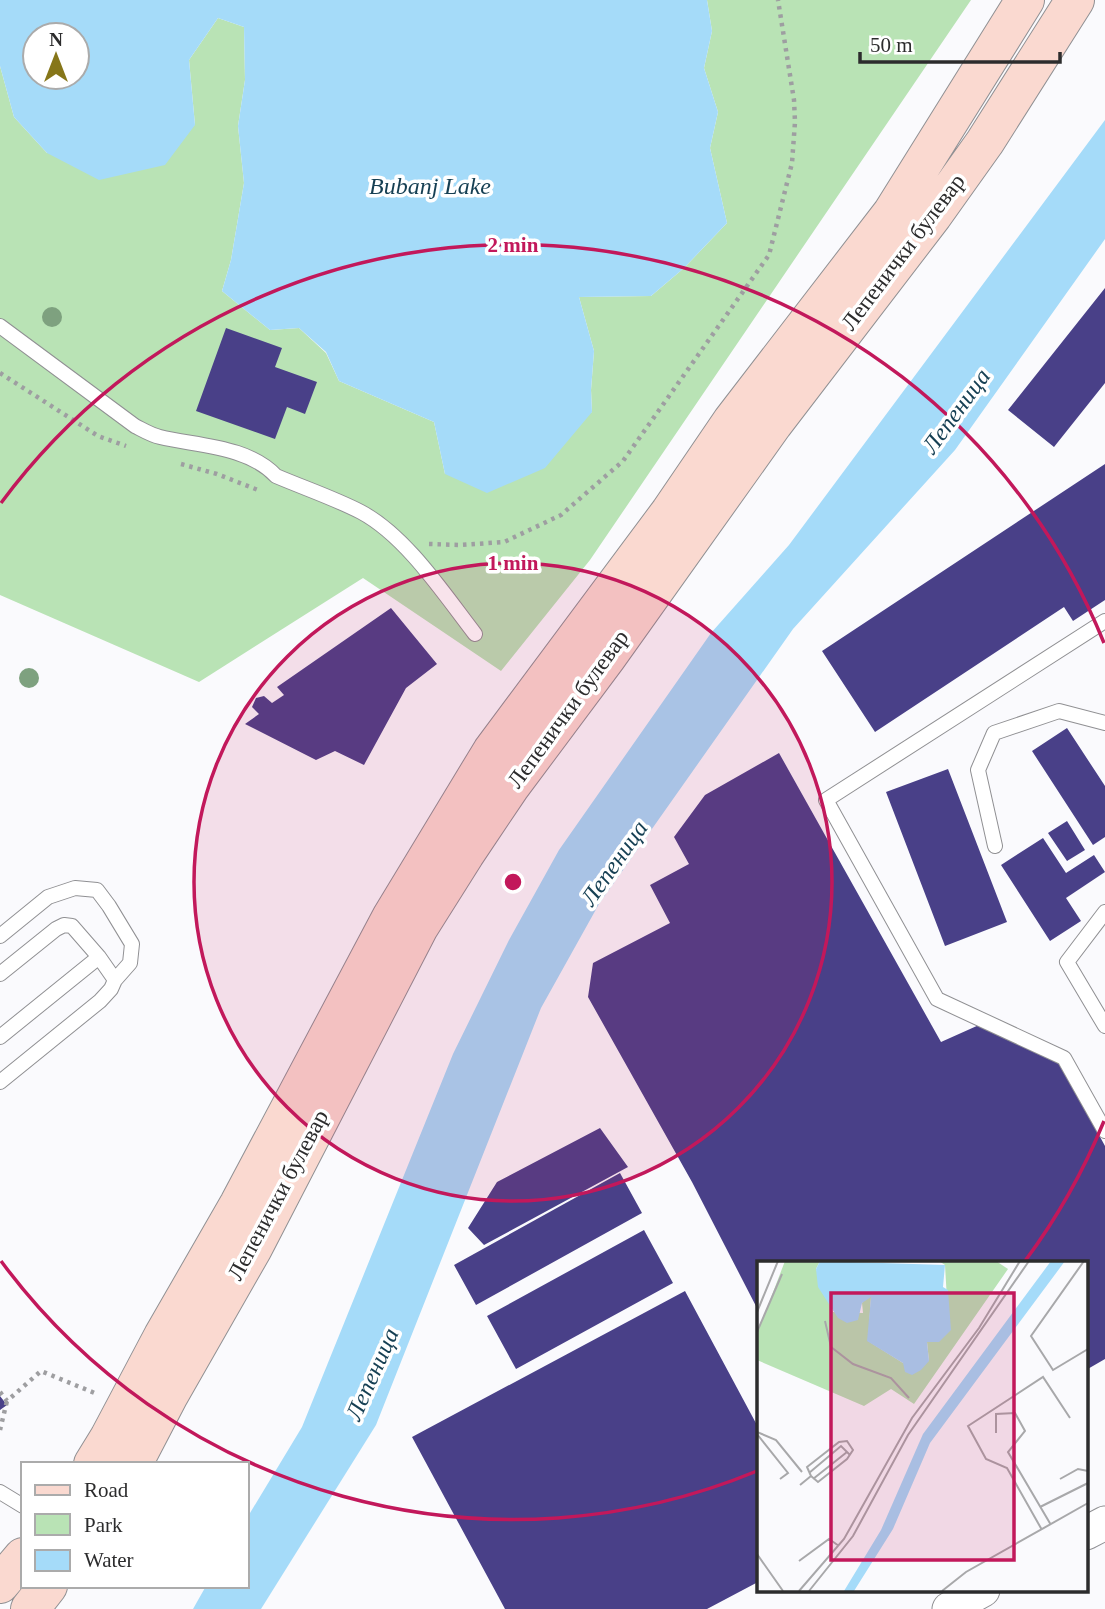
<svg xmlns="http://www.w3.org/2000/svg" width="1105" height="1609" font-family="'Times New Roman',serif">
<style>
.green{fill:#b9e3b5}
.water{fill:#a5dbf9;fill-rule:evenodd}
.building{fill:#494088}
.lines{fill:none;stroke-linecap:round;stroke-linejoin:round}
.service-casing{stroke:#909093;stroke-width:16}
.tertiary-casing{stroke:#909093;stroke-width:35}
.secondary-casing{stroke:#909093;stroke-width:40}
.path{stroke:#9e9ea1;stroke-width:4.5;stroke-dasharray:3.5 5;stroke-linecap:butt}
.service{stroke:#fff;stroke-width:14}
.tertiary{stroke:#fff;stroke-width:33}
.secondary{stroke:#fad9d0;stroke-width:38}
.tree{fill:#7ea17f}
.ring{fill:none;stroke:#c2185b;stroke-width:3.5}
.labels{text-anchor:middle;dominant-baseline:central;stroke-width:7;stroke-linejoin:round;paint-order:stroke}
.street-label{font-size:23px;fill:#2c2c2d;stroke:#fff}
.water-label{font-size:24px;font-style:italic;fill:#153f53;stroke:#fff}
.inset-road{fill:none;stroke:#a8a8aa;stroke-width:2}
.view{fill:#c2185b;fill-opacity:0.15;stroke:#c2185b;stroke-width:3.5}
.inset-edge{fill:none;stroke:#2c2c2d;stroke-width:3.5}
.centre{fill:#c2185b;stroke:#fff;stroke-width:3.5}
.ring-label{font-size:21px;text-anchor:middle;font-weight:bold;fill:#c2185b;stroke:#fff;stroke-width:7;stroke-linejoin:round;paint-order:stroke}
</style>
<rect width="100%" height="100%" fill="#fafafd"/>
<path class="green" d="M707,0H971L590,560L501,671L363,578L199,682L0,595V66L14,117L47,153L195,125L189,60L218,18L244,27L245,80L238,126L244,183L231,260L222,291L270,330L299,328L326,353L339,381L434,422L445,474L592,412L591,390L594,351L579,297L651,296L684,268L727,223L710,148L718,112L704,68L712,31Z"/>
<path class="water" d="M0,0H707L712,31L704,68L718,112L710,148L727,223L684,268L651,296L579,297L594,351L591,390L592,412L545,468L487,493L445,474L434,422L339,381L326,352L299,328L270,330L222,291L231,260L244,183L238,126L245,80L244,27L218,18L189,60L195,125L165,165L99,180L47,153L14,117L0,66ZM35,35H77V77H35Z
M1105,120V239L955,450L793,629L599,904L541,1008L376,1425L261,1609H193L206,1586H247V1518L302,1427L453,1054L509,940L559,850L711,633L789,545Z"/>
<path class="building" d="M1105,288V383L1054,447L1008,410Z
M226,328L282,348L275,367L317,382L305,414L287,407L275,439L196,411Z
M1105,464V600L1073,621L1064,607L875,732L822,651Z
M391,608L437,664L406,688L364,765L335,751L316,760L245,724L259,714L252,707L256,698L264,696L272,703L284,695L277,687Z
M1067,728L1105,786V837L1093,845L1032,751Z
M779,753L941,1042L979,1025L1056,1056L1105,1146V1359L1086,1370V1262H758V1310L692,1182L588,997L593,963L670,923L650,885L689,864L674,837L705,795Z
M948,769L1007,922L945,946L886,792Z
M1067,821L1085,850L1067,861L1048,833Z
M1043,838L1066,873L1094,855L1105,872L1066,898L1081,921L1050,941L1001,865Z
M600,1128L628,1167L484,1245L468,1228L497,1182Z
M620,1173L642,1213L476,1305L454,1265Z
M644,1230L673,1283L516,1369L487,1316Z
M685,1291L758,1427V1582L707,1609H505L412,1437Z
M0,1396L7,1405L0,1410Z"/>
<g class="lines">
<g class="service-casing">
<path id="service" d="M0,326L135,426C143,430 151,435 160,437C198,446 248,446 276,476C304,488 334,498 361,512C406,536 444,594 475,634
M1105,621L826,800L937,999L1064,1058L1105,1131
M995,846L978,770L994,733L1059,711L1105,723
M1105,912L1067,962L1105,1026
M0,936L48,897L75,888L97,890L109,906L132,944L130,963L115,980L111,989L100,1001L0,1082
M0,974L56,929L64,925L72,926L99,957L115,980
M0,1037L99,957
M0,1492L23,1506"/>
</g>
<g class="tertiary-casing">
<path id="tertiary" d="M1086,1533L1105,1523
M949,1609L983,1590"/>
</g>
<g class="secondary-casing">
<path id="secondary" d="M93,1464L109,1438L163,1336L239,1204L392,916L492,751L670,512L732,421L892,213L1025,0
M133,1464L169,1395L253,1248L419,927L465,854L510,787L607,657L773,424L933,215L985,142L1075,0
M0,1584L23,1557
M30,1609L48,1586"/>
</g>
<path class="path" d="M0,373L98,436L126,446
M181,464L217,474L258,490
M429,544L461,545L504,542L561,515L623,461L769,255L792,163L795,122L794,100L778,0
M0,1392L7,1401L41,1371L97,1394
M0,1430L7,1401"/>
<use href="#service" class="service"/>
<use href="#tertiary" class="tertiary"/>
<use href="#secondary" class="secondary"/>
</g>
<g class="tree">
<circle cx="52" cy="317" r="10"/>
<circle cx="29" cy="678" r="10"/>
</g>
<circle cx="513" cy="882" r="319" fill="#c2185b" fill-opacity=".12"/>
<g class="ring">
<circle cx="513" cy="882" r="319"/>
<path d="M1104 1121A637 637 0 0 1 1025 1261M757 1471A637 637 0 0 1 1 1261M1 503A637 637 0 0 1 1104 643"/>
</g>
<g class="labels">
<g class="street-label">
<text transform="translate(903 252) rotate(-53)">Лепенички булевар</text>
<text transform="translate(568 709) rotate(-54)">Лепенички булевар</text>
<text transform="translate(278 1195) rotate(-62)">Лепенички булевар</text>
</g>
<g class="water-label">
<text x="430" y="186">Bubanj Lake</text>
<text transform="translate(956 411) rotate(-54)">Лепеница</text>
<text transform="translate(614 863) rotate(-55)">Лепеница</text>
<text transform="translate(372 1374) rotate(-66)">Лепеница</text>
</g>
</g>
<g transform="translate(757 1261)">
<rect width="331" height="331" fill="#fafafd"/>
<path d="M28,0H63L59,8L76,51L106,52L105,42L110,35L114,36L111,80L146,102L172,100L170,81L191,56L188,4L182,0H239L251,8L157,143L134,128L107,145L0,99V73Z" fill="#b9e3b5"/>
<path d="M63,0L188,4L186,26L191,29L194,69L182,81H170L172,100L164,109L155,114L148,111L146,102L110,80L114,36L105,42L101,59L90,62L81,57L61,26L59,8ZM294,0H308L173,182L136,268L97,330H87L124,269L166,173Z" fill="#a5dbf9"/>
<path class="inset-road" d="M327,0L274,75L296,109L331,88M0,51L21,0M68,60L74,86L96,103L134,117L152,137M0,71L25,13M0,171L19,179L45,211M239,172V153L258,152L268,170L251,191L294,264M0,173L31,212L23,218M52,212L84,185L93,194M56,218L90,191M303,218L321,208L331,210M43,224L54,215L50,206L82,181L90,180L96,189L90,198L61,221L54,215M283,246L331,222M285,269L250,207L229,198L211,165L286,116L313,157M0,293L26,330M42,300L72,278L82,285M42,330L87,278L155,157L222,67L263,0M52,330L96,275L151,174L272,0M185,330L209,311L331,242"/>
<path class="view" d="M74,32H257V299H74Z"/>
<rect width="331" height="331" class="inset-edge"/>
</g>
<circle cx="513" cy="882" r="10" class="centre"/>
<g class="ring-label">
<text x="513" y="252">2 min</text>
<text x="513" y="570">1 min</text>
</g>
<rect x="21" y="1462" width="228" height="126" fill="#ffffff" stroke="#ababab" stroke-width="2"/>
<rect x="35" y="1485" width="35" height="10" fill="#fad9d0" stroke="#ababab" stroke-width="2"/>
<text x="84" y="1497" font-size="21" fill="#2c2c2d">Road</text>
<rect x="35" y="1514" width="35" height="21" fill="#b9e3b5" stroke="#ababab" stroke-width="2"/>
<text x="84" y="1532" font-size="21" fill="#2c2c2d">Park</text>
<rect x="35" y="1550" width="35" height="21" fill="#a5dbf9" stroke="#ababab" stroke-width="2"/>
<text x="84" y="1567" font-size="21" fill="#2c2c2d">Water</text>
<g transform="translate(56 56)"><circle r="33" fill="#ffffff" stroke="#ababab" stroke-width="2"/>
<path d="M0-5L12 26L0 18L-12 26Z" fill="#867619"/>
<text y="-10" font-size="19" font-weight="bold" text-anchor="middle" fill="#2c2c2d">N</text>
</g>
<path d="M860 52v10h200v-10" fill="none" stroke="#2c2c2d" stroke-width="3.5"/>
<text x="870" y="52" font-size="21" fill="#2c2c2d" stroke="#ffffff" stroke-width="5" paint-order="stroke">50 m</text>
</svg>
